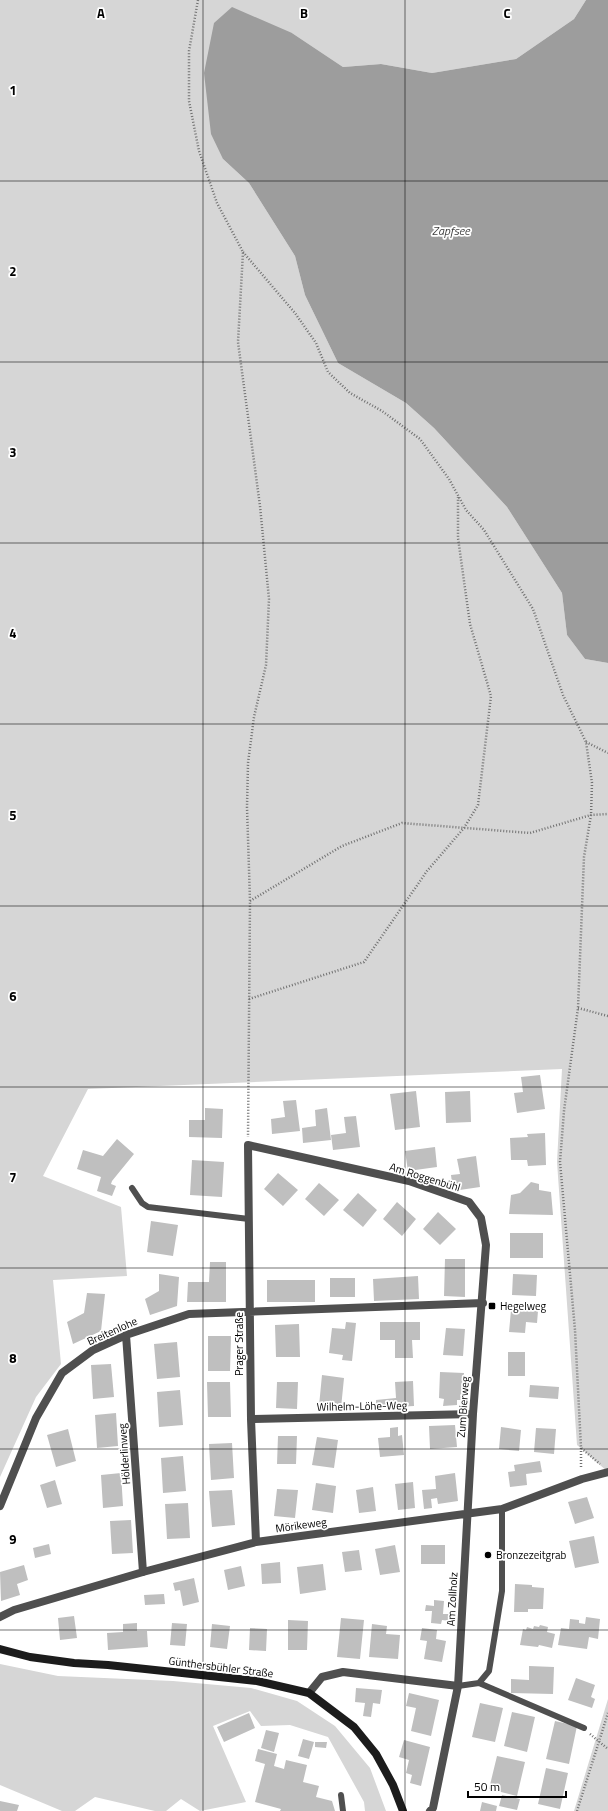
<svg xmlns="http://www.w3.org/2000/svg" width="608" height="1811" font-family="'Titillium Web',sans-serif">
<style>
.green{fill:#d6d6d6}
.water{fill:#9d9d9d}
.building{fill:#bfbfbf}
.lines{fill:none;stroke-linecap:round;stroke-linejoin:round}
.path{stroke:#717171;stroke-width:2.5;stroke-dasharray:1 2;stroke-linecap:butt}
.lane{stroke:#4f4f4f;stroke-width:6}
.street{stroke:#4f4f4f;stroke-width:8}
.secondary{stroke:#1c1c1c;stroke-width:8}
.grid{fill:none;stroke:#000;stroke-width:1;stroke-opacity:0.55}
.poi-dot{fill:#000;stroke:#fff;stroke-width:1.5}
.labels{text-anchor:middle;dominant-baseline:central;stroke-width:3.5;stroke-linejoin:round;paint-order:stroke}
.street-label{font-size:11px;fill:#000;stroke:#fff}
.poi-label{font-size:11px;fill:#000;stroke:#fff;text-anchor:start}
.water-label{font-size:12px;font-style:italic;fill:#3e3e3e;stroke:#fff}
.grid-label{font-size:13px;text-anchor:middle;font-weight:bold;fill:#000;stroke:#fff;stroke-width:3.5;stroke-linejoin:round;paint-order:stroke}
</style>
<rect width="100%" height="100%" fill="#fff"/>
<path class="green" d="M0,0H586L574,19L516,59L432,73L381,64L343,67L292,33L223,159L249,183L295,256L305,295L338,363L406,403L434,428L507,507L562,593L567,635L585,659L608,663V1472L577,1445L557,1162L562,1069L88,1089L43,1176L121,1207L127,1276L53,1280L61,1364L36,1397L0,1477Z
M0,1664L58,1676L173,1681L251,1688L297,1701L335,1726L370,1768L386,1811H365L364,1802L328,1737L290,1725L261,1726L250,1711L213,1726L246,1802L200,1811L181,1799L166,1811H155L95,1797L75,1811H62L0,1785Z
M608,1699V1811H574Z"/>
<path class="water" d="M586,0H608V663L585,659L567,635L562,593L507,507L434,428L406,403L338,363L305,295L295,256L249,183L223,159L211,134L204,73L214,23L232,7L292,33L343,67L381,64L432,73L516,59L574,19Z"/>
<path class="building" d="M540,1075L545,1109L517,1113L514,1093L523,1092L521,1077Z
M416,1091L420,1127L395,1130L390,1094Z
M470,1091L471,1122L446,1123L445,1092Z
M296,1100L300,1131L272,1134L271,1119L285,1117L283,1101Z
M205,1108L223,1109L222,1138L189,1137V1120H205Z
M327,1108L331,1140L303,1143L302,1128L316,1126L315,1110Z
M356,1116L360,1147L333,1150L331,1135L346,1133L344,1117Z
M545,1133L546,1165L528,1166L527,1160H511L510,1138L528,1137L527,1134Z
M117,1139L134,1154L112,1181L111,1184L116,1186L112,1196L97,1191L101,1177L77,1169L83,1150L103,1156Z
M435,1147L437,1167L408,1171L405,1151Z
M476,1156L480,1187L453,1191L451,1175L460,1174L457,1159Z
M192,1160L224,1162L222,1197L190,1195Z
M278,1173L298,1190L283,1206L264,1189Z
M531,1182L539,1184V1190L551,1192L553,1215L509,1214L511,1195L520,1193Z
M319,1183L339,1200L324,1216L305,1199Z
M358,1193L377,1210L363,1227L343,1210Z
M397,1202L416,1219L402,1236L383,1219Z
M438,1212L456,1229L440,1245L423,1229Z
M151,1221L178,1225L173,1256L147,1252Z
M510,1233H543V1258H510Z
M445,1259H465V1297L444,1296Z
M210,1262H226V1302H187L188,1282H209Z
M159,1274L179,1277L177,1306L150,1315L145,1299L159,1291Z
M513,1274L537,1275L536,1296L512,1295Z
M418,1276L419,1299L374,1301L373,1279Z
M330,1278H355V1297H330Z
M267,1280H315V1302H267Z
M87,1293L105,1294L101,1331L73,1344L67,1322L84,1313Z
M511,1310L538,1311L537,1323L526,1322L525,1333L509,1332Z
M346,1322L356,1323L352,1361L342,1360L343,1355L329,1353L332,1328L345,1329Z
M380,1322H420V1340H412L413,1358H395V1340H380Z
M299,1324L300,1357H276L275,1325Z
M446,1328L465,1329L463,1356L443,1355Z
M208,1336H231L230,1371H208Z
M177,1342L180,1377L157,1379L154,1344Z
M508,1352H525V1376H508Z
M111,1364L114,1397L93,1399L91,1365Z
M440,1372L464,1373L462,1400H457V1405L443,1406L444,1399L439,1398Z
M322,1375L344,1378L341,1408L319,1406Z
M413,1381L414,1406L376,1408V1400L396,1398L395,1382Z
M207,1382H230L231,1417H208Z
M277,1382H298L297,1409L276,1408Z
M530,1385L559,1387L558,1399L529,1397Z
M180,1390L183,1425L159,1427L157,1392Z
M116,1413L118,1446L97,1448L95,1415Z
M455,1425L457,1447L430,1449L429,1426Z
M398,1427V1436L402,1435L404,1455L380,1457L378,1438L390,1437V1428Z
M501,1427L521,1430L519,1451L499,1449Z
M536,1428L556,1429L554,1454L534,1452Z
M68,1429L76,1461L56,1467L47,1435Z
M278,1436H297L296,1464H277Z
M317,1437L338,1440L334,1468L312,1465Z
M232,1443L234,1478L211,1480L209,1444Z
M183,1456L186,1491L163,1493L161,1458Z
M540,1461L542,1472L526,1474L527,1485L510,1487L508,1472L515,1471L514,1465Z
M121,1473L123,1506L103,1508L101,1475Z
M455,1473L458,1501L438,1504L437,1498L431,1499L432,1508L424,1509L422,1490L436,1489L435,1476Z
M55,1480L62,1504L47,1508L40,1485Z
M413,1482L415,1508L398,1510L395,1484Z
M316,1483L336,1486L333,1513L312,1510Z
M373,1487L376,1511L359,1513L356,1490Z
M277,1489L298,1490L295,1518L274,1516Z
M232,1490L235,1525L212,1527L209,1491Z
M587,1497L594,1518L575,1524L568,1502Z
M188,1503L190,1538L167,1539L165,1504Z
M131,1520L133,1553L112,1554L110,1521Z
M594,1536L599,1563L575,1568L569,1541Z
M49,1544L51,1554L35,1558L33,1548Z
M395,1545L400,1572L380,1575L375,1549Z
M421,1545H445V1564H421Z
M359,1550L362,1570L345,1572L342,1552Z
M280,1562L281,1583L262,1584L261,1564Z
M323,1564L326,1590L300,1594L297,1567Z
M24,1565L28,1580L17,1584L20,1595L1,1601L0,1572Z
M241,1566L245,1586L228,1590L224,1570Z
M194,1578L199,1602L183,1606L180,1590L175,1591L173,1583Z
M515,1584L532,1585V1587L544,1588L543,1609H528V1612H514Z
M164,1594L165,1604L145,1605L144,1595Z
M434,1600L444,1601L443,1614H451L450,1621L442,1620L441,1624L431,1623L432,1611H425L426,1605L434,1606Z
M74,1616L77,1638L60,1640L58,1618Z
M586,1617L600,1619L598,1639L589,1637L587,1649L558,1645L561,1628L569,1629L570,1619L579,1620V1623L585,1624Z
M341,1618L364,1620L360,1659L337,1657Z
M288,1620L308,1621L307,1650H288Z
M137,1623V1631H147L148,1647L108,1650L107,1633L123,1632V1624Z
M172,1623L187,1624L185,1646L170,1645Z
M212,1624L230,1626L227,1649L210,1647Z
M372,1624L387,1626L386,1634L400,1635L398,1659L369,1657Z
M540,1625L548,1627L547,1632L555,1634L552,1648L539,1645L538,1647L520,1645L523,1629L526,1630L527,1627L533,1629L534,1626L539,1627Z
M250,1628L267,1629L266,1651L249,1650Z
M422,1628L437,1630L436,1639L446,1641L442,1662L424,1659L427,1641L420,1640Z
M529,1666L554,1667L553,1694L511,1693V1679L529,1680Z
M576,1678L595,1685L591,1697L595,1699L592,1708L568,1700Z
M356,1688L382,1690L380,1704L373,1703L371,1717L363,1716L365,1703L355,1702Z
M409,1693L439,1700L431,1736L411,1731L416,1708L406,1706Z
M480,1703L503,1708L495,1742L472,1737Z
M512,1712L535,1717L527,1752L504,1746Z
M249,1713L255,1728L224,1742L217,1727Z
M555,1721L577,1726L569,1764L546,1759Z
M266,1730L279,1733L274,1752L261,1748Z
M303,1739L314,1742L309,1759L298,1756Z
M404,1740L430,1747L421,1786L410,1783L412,1775L406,1773L409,1760L399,1757Z
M315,1742H327L326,1748L315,1747Z
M258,1749L277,1754L274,1766L284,1769L286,1760L307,1765L303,1782L319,1786L316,1797L332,1801L335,1811H280L281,1809L255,1802L265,1764L255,1761Z
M497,1756L525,1762L517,1796L489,1789Z
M546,1768L568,1773L560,1809L538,1804Z
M502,1795L520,1799L517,1810L499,1806Z
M0,1801L19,1805L17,1811H0Z
M482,1802L497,1806L496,1811H480Z"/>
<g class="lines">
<path class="path" d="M198,0L189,51V101L199,151L217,203L243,252L238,342L260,506L269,599L266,665L254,717L248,763L247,807L250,901L248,1137
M243,252L295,313L316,343L328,372L350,393L382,411L420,439L449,479L466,510L484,530L533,609L563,695L586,742L592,783L591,815L584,857L578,1008L564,1111L560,1162L575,1330L581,1448L600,1464
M586,742L608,753
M250,901L342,846L402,823L530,833L591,815L608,814
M249,999L364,962L427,871L464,828L478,805L491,696L470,624L458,538V497
M578,1008L608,1016
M581,1448V1469
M590,1734L608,1749
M577,1811L608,1713"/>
<path class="lane" d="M132,1188L142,1203L148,1207L249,1219
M479,1683L584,1728
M458,1686L479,1683L489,1671L502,1591V1509
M341,1795L343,1811"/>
<path class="street" d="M126,1335L143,1572
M251,1419L473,1414
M0,1506L36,1418L62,1373L93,1350L126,1335L189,1314L483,1303
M256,1542L251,1419L248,1145L409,1181L469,1202L481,1218L486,1245L473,1414L458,1686L433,1808L430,1811
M0,1617L14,1610L143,1572L256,1542L502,1509L582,1479L608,1472
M309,1693L322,1677L343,1672L458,1686"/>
<path class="secondary" d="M0,1649L30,1657L74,1663L108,1665L257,1681L309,1693L354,1727L376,1754L393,1785L403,1811"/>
</g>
<path class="grid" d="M203,0V1811M405,0V1811M0,181H608M0,362H608M0,543H608M0,724H608M0,906H608M0,1087H608M0,1268H608M0,1449H608M0,1630H608"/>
<g class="poi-dot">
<rect x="488" y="1302" width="8" height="8" rx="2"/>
<circle cx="488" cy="1555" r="4"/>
</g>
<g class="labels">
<g class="street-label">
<text transform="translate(425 1177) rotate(17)">Am Roggenbühl</text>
<text transform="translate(112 1331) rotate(-24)">Breitenlohe</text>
<text transform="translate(239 1344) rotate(-90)">Prager Straße</text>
<text transform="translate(362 1406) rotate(-1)">Wilhelm-Löhe-Weg</text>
<text transform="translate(463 1407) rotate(-86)">Zum Bierweg</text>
<text transform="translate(124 1454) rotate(-94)">Hölderlinweg</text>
<text transform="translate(301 1525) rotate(-8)">Mörikeweg</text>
<text transform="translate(452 1599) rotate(-87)">Am Zollholz</text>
<text transform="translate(221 1667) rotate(7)">Günthersbühler Straße</text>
</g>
<g class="poi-label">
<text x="500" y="1306">Hegelweg</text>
<text x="496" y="1555">Bronzezeitgrab</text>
</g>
<g class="water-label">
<text x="451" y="230">Zapfsee</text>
</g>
</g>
<g class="grid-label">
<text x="101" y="18">A</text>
<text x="304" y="18">B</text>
<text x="507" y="18">C</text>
<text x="13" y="95">1</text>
<text x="13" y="276">2</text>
<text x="13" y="457">3</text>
<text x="13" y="638">4</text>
<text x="13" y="820">5</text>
<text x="13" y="1001">6</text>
<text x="13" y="1182">7</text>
<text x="13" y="1363">8</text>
<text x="13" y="1544">9</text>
</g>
<path d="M468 1791v6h98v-6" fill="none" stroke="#000000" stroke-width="2"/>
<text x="474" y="1791" font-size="12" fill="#000000" stroke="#ffffff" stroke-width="3" paint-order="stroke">50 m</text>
</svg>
